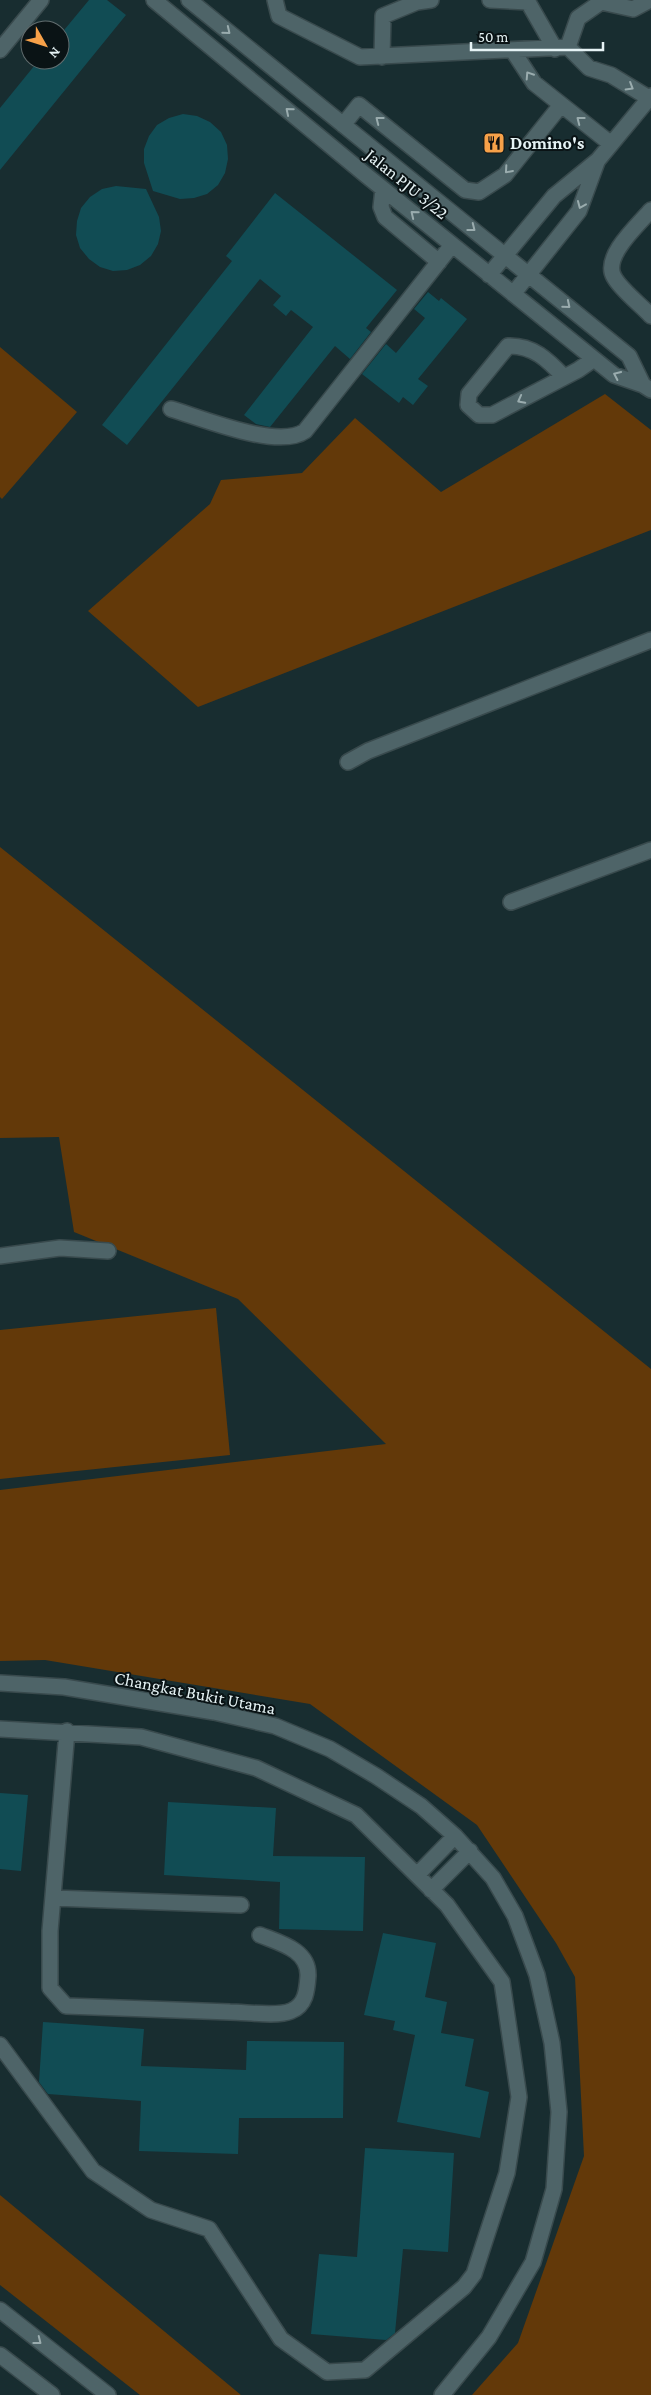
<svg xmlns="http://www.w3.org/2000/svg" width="651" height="2395" font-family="'Crimson Pro',serif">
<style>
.green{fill:#633909}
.building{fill:#114c54}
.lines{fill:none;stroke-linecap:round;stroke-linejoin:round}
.minor-casing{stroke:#394a4d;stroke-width:18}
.minor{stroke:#4e6468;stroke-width:15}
.oneway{stroke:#9aacae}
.labels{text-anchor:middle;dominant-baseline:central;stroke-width:4;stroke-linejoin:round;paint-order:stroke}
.poi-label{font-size:18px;font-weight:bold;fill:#e6f3f5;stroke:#0a1315;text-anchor:start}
.street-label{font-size:18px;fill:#e6f3f5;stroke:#0a1315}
</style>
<rect width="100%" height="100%" fill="#182d30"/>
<path class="green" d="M0,347L77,412L2,499L0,497Z
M605,394L651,430V530L198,707L88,611L210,504L221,480L302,473L355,418L441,492Z
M0,847L651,1369V2395H472L518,2343L584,2156L575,1977L556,1943L477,1825L310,1704L45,1660L0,1661V1490L386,1444L238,1299L74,1232L59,1137L0,1138Z
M216,1308L230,1455L0,1479V1330Z
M0,2195L241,2395H140L0,2285Z"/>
<path class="building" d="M89,0H107L126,15L0,170V108L39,60H60V35Z
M183,114L197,116L210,122L221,132L227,145L228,159L225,173L218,185L207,194L194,198L180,199L153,191L144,163V149L149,136L157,125L169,118Z
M116,186L146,189L159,217L161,231L158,244L151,256L140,265L127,270L113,271L100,267L89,259L80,248L76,235L77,221L81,208L90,197L102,189Z
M275,193L397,290L366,328L371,332L350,359L335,346L270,427L256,424L244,415L313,327L291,310L286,316L273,305L281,296L260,279L127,445L102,425L232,261L226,256Z
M428,292L439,301L441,298L467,319L418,379L428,386L413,405L403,397L399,403L362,374L386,344L396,353L425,318L414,309Z
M0,1793L28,1795L21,1871L0,1869Z
M168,1802L276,1808L273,1856L365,1857L363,1931L279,1929L280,1882L164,1875Z
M383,1933L436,1943L425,1997L447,2002L441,2033L474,2039L465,2086L489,2092L480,2138L397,2122L415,2035L393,2030L395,2021L364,2015Z
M43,2022L144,2029L141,2066L246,2070L247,2041L344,2042L343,2118H239L238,2154L139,2151L141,2101L48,2094L39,2082Z
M365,2148L454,2153L448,2252L403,2249L395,2333L386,2340L311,2334L319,2254L357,2257Z"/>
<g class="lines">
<g class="minor-casing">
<path id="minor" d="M154,0L367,176L614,375L643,385L651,390
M189,0L629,356L643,385
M275,0L279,16L360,57L568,47L578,18L601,2L633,9L650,0
M490,0L528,2L555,49
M568,47L589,68L611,75L649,98
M0,50L41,0
M513,51L534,83L611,144
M382,57L383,16L417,2L431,0
M343,125L359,105L465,190L479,192L505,175L561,105
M383,189L381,207L385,217L439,262
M651,210C638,225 602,257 614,277C621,290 641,305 651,316
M489,275L554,196L598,160L651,96
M513,294L579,211L597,162
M564,377C548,360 533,345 508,346L469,394L468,405L479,415H492L578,370L594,359
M171,409C202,418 278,450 305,431L452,245
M348,762L368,751L651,640
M511,902L651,850
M0,1256L60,1248L108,1251
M0,1683L64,1687L214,1712L275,1726L330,1749L376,1776L421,1806L455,1836L493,1878L515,1916L537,1975L552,2043L559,2112L554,2189L533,2262L489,2337L442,2395
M0,1729L141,1737L256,1768L356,1815L447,1905L502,1982L519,2097L507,2173L474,2274L464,2287L365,2370L327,2372L281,2339L209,2229L151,2210L93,2171L0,2045
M67,1731L50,1931V1988L66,2006C121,2008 176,2010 230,2012C246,2012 277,2017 291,2011C306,2005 307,1990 308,1976C309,1950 280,1943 260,1935
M417,1875L455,1836
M431,1890L470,1851
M53,1898L241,1905
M0,2310L108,2395
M0,2355L52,2395"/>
</g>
<use href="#minor" class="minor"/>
</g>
<defs><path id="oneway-chevron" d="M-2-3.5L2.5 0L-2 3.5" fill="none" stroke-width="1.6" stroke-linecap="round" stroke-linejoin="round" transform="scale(1.25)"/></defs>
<g class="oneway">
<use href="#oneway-chevron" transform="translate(227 31) rotate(39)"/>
<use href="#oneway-chevron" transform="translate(529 75) rotate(-123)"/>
<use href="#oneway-chevron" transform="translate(630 87) rotate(31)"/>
<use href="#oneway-chevron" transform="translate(289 111) rotate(-140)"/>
<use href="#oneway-chevron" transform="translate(379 120) rotate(-142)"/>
<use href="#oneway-chevron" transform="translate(580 120) rotate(-142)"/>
<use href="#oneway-chevron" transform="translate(508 170) rotate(131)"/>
<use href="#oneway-chevron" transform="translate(581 205) rotate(113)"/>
<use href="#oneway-chevron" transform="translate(414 214) rotate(-141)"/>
<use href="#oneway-chevron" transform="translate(472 228) rotate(38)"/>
<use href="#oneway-chevron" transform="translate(567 305) rotate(40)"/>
<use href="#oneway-chevron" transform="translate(617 375) rotate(-155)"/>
<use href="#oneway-chevron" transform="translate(521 400) rotate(152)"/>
<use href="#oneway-chevron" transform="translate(38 2341) rotate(38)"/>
</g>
<defs>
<g id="restaurant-square" transform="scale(1.125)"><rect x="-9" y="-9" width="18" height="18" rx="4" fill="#f7a149" stroke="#0a1315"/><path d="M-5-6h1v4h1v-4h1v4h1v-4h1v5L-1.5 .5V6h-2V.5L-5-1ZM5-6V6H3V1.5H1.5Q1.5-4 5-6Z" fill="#111"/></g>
</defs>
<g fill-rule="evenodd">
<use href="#restaurant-square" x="494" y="143"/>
</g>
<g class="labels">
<g class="poi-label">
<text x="510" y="143">Domino's</text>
</g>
<g class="street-label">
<text transform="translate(407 184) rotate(39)">Jalan PJU 3/22</text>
<text transform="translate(195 1693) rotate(11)">Changkat Bukit Utama</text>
</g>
</g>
<g transform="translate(45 45) rotate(129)"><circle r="24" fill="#0a1315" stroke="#626d6f"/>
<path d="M0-4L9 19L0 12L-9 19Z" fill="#f7a149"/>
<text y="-8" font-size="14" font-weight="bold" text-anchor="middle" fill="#e6f3f5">N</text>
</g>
<path d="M471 42v8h132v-8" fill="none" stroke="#e6f3f5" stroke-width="2.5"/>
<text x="478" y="42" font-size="15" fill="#e6f3f5" stroke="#0a1315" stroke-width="4" paint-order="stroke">50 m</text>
</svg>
